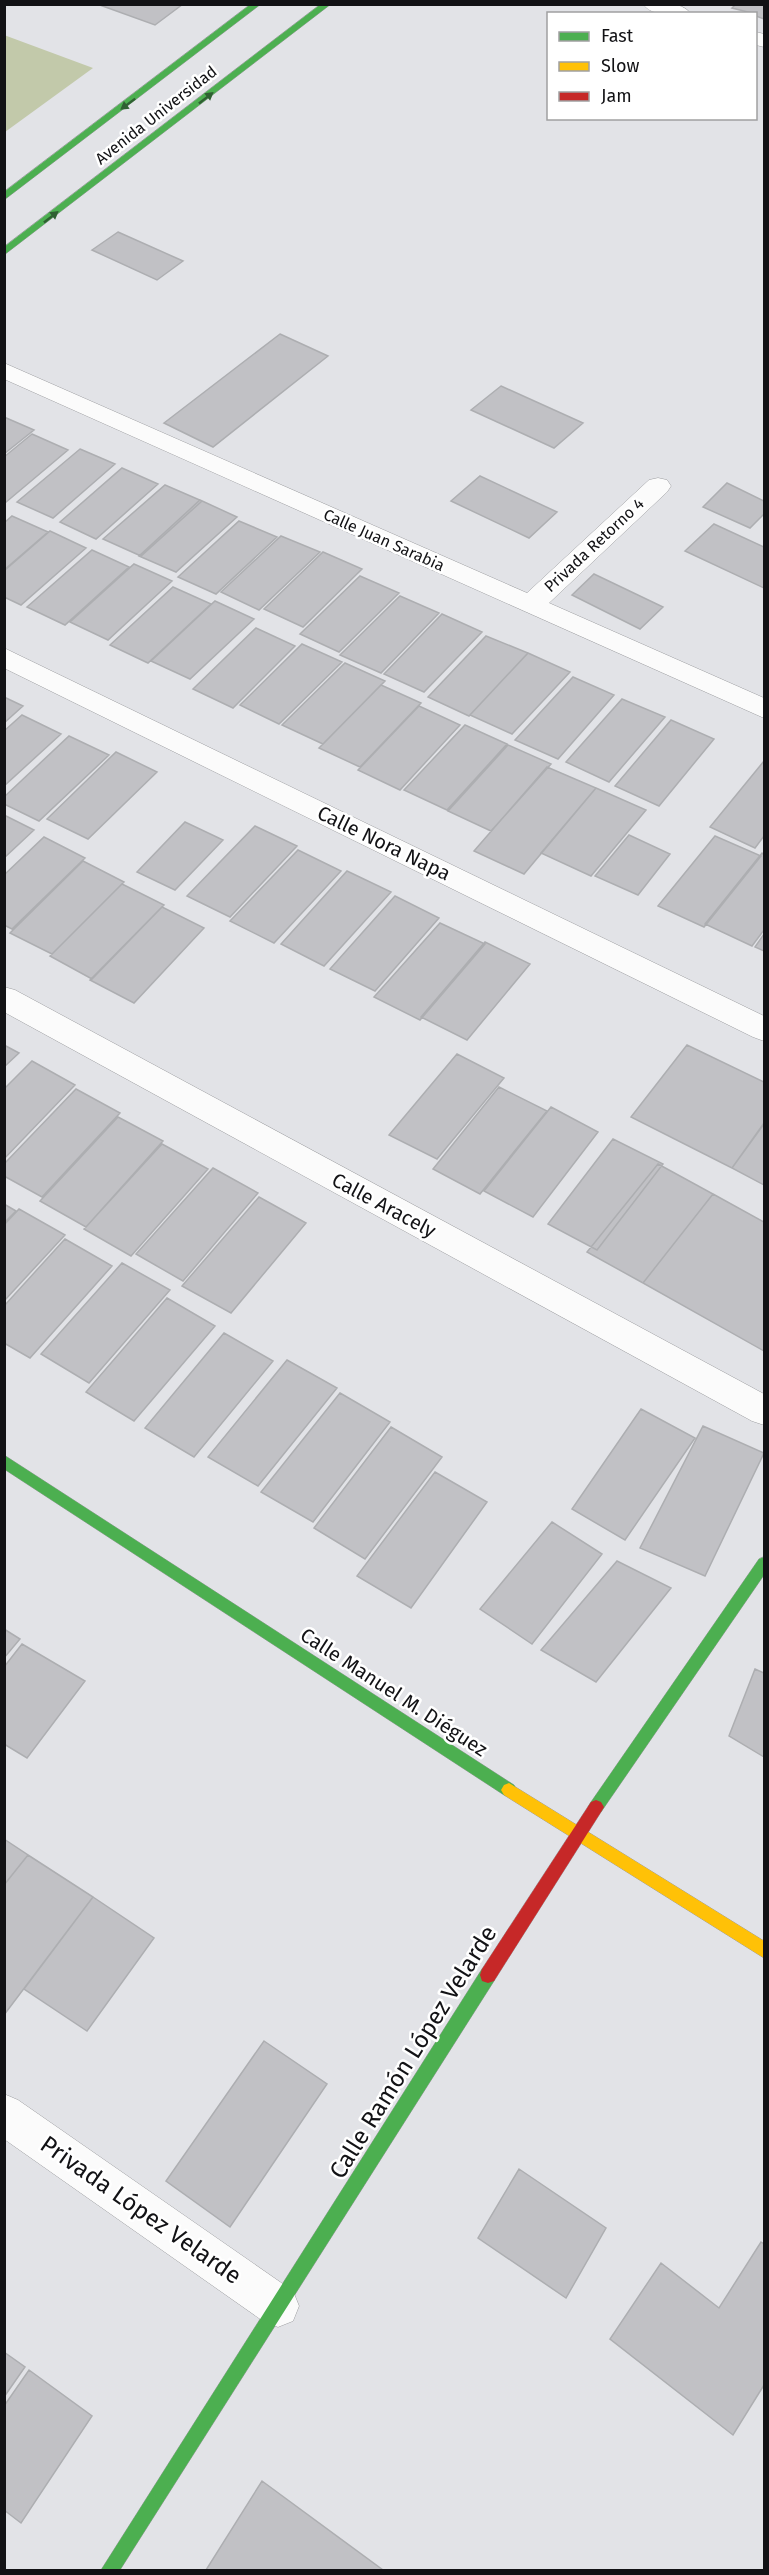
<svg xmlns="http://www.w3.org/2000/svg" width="769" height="2575" font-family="'Fira Sans',sans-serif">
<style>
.forest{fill:#c2c9aa}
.building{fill:#c1c1c5;stroke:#adaeb1;stroke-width:1.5}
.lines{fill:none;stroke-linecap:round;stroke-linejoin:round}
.street-casing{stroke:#9d9ea1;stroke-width:1}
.fast-casing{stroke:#9d9ea1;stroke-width:1}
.slow-casing{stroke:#9d9ea1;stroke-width:1}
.jam-casing{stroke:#9d9ea1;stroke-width:1}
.street{fill:#fbfbfb;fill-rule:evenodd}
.fast{fill:#4caf50;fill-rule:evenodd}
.slow{fill:#ffc107;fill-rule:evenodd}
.jam{fill:#c62828;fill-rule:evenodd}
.oneway{fill:#2f6032}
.labels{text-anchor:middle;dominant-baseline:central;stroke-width:5;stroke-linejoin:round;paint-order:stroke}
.far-street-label{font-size:16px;fill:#121215;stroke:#fff}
.street-label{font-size:20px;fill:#121215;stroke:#fff}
.near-street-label{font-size:24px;fill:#121215;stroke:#fff}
</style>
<rect width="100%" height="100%" fill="#e2e3e7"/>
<path class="forest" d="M4,35L93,68L5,132H4Z"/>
<path class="building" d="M97,4H183L155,25Z
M736,4H764V19L756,16V14L732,8Z
M118,232L183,261L157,280L92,250Z
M280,334L328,356L213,447L164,423Z
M501,386L583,423L554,448L471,410Z
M4,417L34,430L4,454Z
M32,434L68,450L5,503L4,457Z
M80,449L115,464L53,518L17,502Z
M122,468L158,484L96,539L60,522Z
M480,476L557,512L529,538L451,501Z
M727,483L764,501V514L750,528L703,507Z
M165,485L202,501L141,556L103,539Z
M200,500L237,517L176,572L139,556Z
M12,516L48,532L4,570V523Z
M239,521L277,537L216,594L178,577Z
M714,524L764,547V588L685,551Z
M50,531L86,548L21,605L4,597V571Z
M281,536L320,552L259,610L221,592Z
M92,550L129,567L65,625L27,607Z
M323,552L362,569L303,627L264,609Z
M134,564L172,581L108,640L70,622Z
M594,574L663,607L640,629L572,595Z
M360,576L399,593L339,652L300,634Z
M173,587L211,604L148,663L110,645Z
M400,596L439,613L381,673L340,655Z
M215,601L254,619L190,679L151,661Z
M442,614L482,632L424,692L384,674Z
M256,628L295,646L233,708L193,689Z
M486,636L528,653L469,716L428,697Z
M302,644L342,662L279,724L240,705Z
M528,653L570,672L512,734L470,715Z
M345,663L385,681L323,744L282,725Z
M573,677L614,695L558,759L515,740Z
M381,685L421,703L360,767L319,748Z
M4,697L23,706L4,723Z
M622,699L665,717L609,782L566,762Z
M419,706L460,725L400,790L358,770Z
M22,715L61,734L4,786V731Z
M671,720L714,739L659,806L615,786Z
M465,725L507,744L447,810L404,790Z
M69,736L109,755L39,821L4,804V797Z
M508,745L551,764L491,831L448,811Z
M116,752L157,772L88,839L47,819Z
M764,761V836L755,848L710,827Z
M547,767L596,788L524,874L474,851Z
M596,788L646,810L591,876L541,853Z
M4,815L34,830L4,858Z
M185,822L223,840L175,890L137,872Z
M255,826L297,846L230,917L187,896Z
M629,835L670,854L638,895L595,876Z
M715,836L761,856L704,927L658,906Z
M44,837L85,858L12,929L4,925V875Z
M298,850L341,871L274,943L230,921Z
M762,853L764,855V930L752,946L705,924Z
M83,861L124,882L52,954L10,933Z
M347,871L391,892L324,966L281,944Z
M122,884L164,905L92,979L50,956Z
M395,896L439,918L375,991L330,969Z
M162,907L204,928L134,1003L90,980Z
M440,923L485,944L420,1020L374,997Z
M764,934V951L755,947Z
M485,942L530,964L467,1040L421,1017Z
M4,1045L19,1053L4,1067Z
M687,1045L764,1082V1123L732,1168L631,1117Z
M457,1054L504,1078L437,1159L389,1135Z
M32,1061L75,1085L4,1159V1089Z
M499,1087L547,1111L480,1194L433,1169Z
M76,1089L120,1113L42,1197L4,1176V1164Z
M551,1107L598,1132L533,1217L484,1191Z
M118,1117L163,1141L86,1227L40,1201Z
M764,1124V1185L732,1168Z
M613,1139L663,1164L597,1250L548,1224Z
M162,1144L208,1169L131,1256L84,1229Z
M658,1164L713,1194L643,1283L587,1252Z
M213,1168L258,1193L183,1281L136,1254Z
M713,1194L764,1222V1351L643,1283Z
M259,1197L306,1223L231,1313L182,1286Z
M4,1204L16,1211L4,1223Z
M19,1209L65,1235L4,1301V1225Z
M65,1239L112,1266L30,1358L4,1343V1306Z
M122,1263L170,1290L89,1383L41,1354Z
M167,1298L215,1326L134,1421L86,1392Z
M224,1333L273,1361L194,1457L145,1428Z
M287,1360L337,1388L258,1486L208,1457Z
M340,1393L390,1422L313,1522L261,1492Z
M641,1409L695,1438L625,1540L572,1509Z
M703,1426L764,1453L705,1576L640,1548Z
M391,1427L442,1457L365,1559L314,1528Z
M435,1472L487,1502L411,1608L357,1576Z
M552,1522L602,1554L532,1644L480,1609Z
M617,1561L671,1588L596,1682L541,1650Z
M4,1629L20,1639L4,1658Z
M22,1644L85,1681L27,1758L4,1744V1667Z
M755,1669L764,1673V1757L729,1736Z
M4,1839L28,1855L4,1885Z
M28,1855L93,1897L4,2015V1885Z
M93,1897L154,1938L87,2031L24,1989Z
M264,2041L327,2084L230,2227L166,2181Z
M519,2169L606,2228L566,2298L478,2238Z
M761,2242L764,2244V2385L733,2435L610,2339L661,2263L719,2308Z
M4,2352L25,2367L4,2397Z
M29,2370L92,2416L21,2523L4,2510V2406Z
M262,2481L383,2570H206Z"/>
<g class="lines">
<g class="street-casing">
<path id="street" d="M643,4C658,4 681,0 691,14C676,14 653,18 643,4Z
M756,32L764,34V47L756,45Z
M4,363L527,593L649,480L658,478L667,480L671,486L667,492L549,603L764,698V718L4,379Z
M4,648L764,1016V1041L753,1037L4,668Z
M4,987L15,990L764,1394V1425L752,1421L4,1012Z
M4,2094L18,2100L293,2291L299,2306L293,2321L278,2327L263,2321L4,2139Z"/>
</g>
<g class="fast-casing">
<path id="fast" d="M251,4H261L4,200V192Z
M321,4H331L4,255V247Z
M4,1455L514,1785L517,1790L514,1795L509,1797L504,1795L4,1469Z
M764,1557V1575L601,1812L596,1814L591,1812L588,1807L591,1802L759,1559Z
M488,1967L494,1969L496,1975L494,1981L120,2570H101L482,1969Z"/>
</g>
<g class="slow-casing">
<path id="slow" d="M509,1783L764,1941V1958L504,1795L501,1790L504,1785Z"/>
</g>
<g class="jam-casing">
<path id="jam" d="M596,1800L601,1802L604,1807L601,1812L494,1981L488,1983L482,1981L480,1975L482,1969L591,1802Z"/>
</g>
<use href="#street" class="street"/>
<use href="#fast" class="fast"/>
<use href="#slow" class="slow"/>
<use href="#jam" class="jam"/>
</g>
<defs><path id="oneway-solid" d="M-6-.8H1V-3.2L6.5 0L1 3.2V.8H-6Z" transform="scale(1.5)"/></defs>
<g class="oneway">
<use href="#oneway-solid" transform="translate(206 98) rotate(-38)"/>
<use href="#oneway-solid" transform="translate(128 104) rotate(143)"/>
<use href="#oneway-solid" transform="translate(51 217) rotate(-38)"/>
</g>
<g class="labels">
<g class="far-street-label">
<text transform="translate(156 115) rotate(-38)">Avenida Universidad</text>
<text transform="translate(384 540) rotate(24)">Calle Juan Sarabia</text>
<text transform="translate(594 545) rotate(-43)">Privada Retorno 4</text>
</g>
<g class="street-label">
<text transform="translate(384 843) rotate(26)">Calle Nora Napa</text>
<text transform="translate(384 1205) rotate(28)">Calle Aracely</text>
<text transform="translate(394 1692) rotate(33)">Calle Manuel M. Diéguez</text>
</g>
<g class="near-street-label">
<text transform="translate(413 2052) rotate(-58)">Calle Ramón López Velarde</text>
<text transform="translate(141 2210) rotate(35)">Privada López Velarde</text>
</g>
</g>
<rect width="769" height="2575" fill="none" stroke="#121215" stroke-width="12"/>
<rect x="547" y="12" width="210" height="108" fill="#ffffff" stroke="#a0a0a1" stroke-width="1.5"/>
<rect x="559" y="32" width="30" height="9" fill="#4caf50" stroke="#a0a0a1" stroke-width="1.5"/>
<text x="601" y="42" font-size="18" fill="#121215">Fast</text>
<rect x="559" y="62" width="30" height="9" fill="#ffc107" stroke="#a0a0a1" stroke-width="1.5"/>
<text x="601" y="72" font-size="18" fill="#121215">Slow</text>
<rect x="559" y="92" width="30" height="9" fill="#c62828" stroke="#a0a0a1" stroke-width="1.5"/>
<text x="601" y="102" font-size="18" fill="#121215">Jam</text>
</svg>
